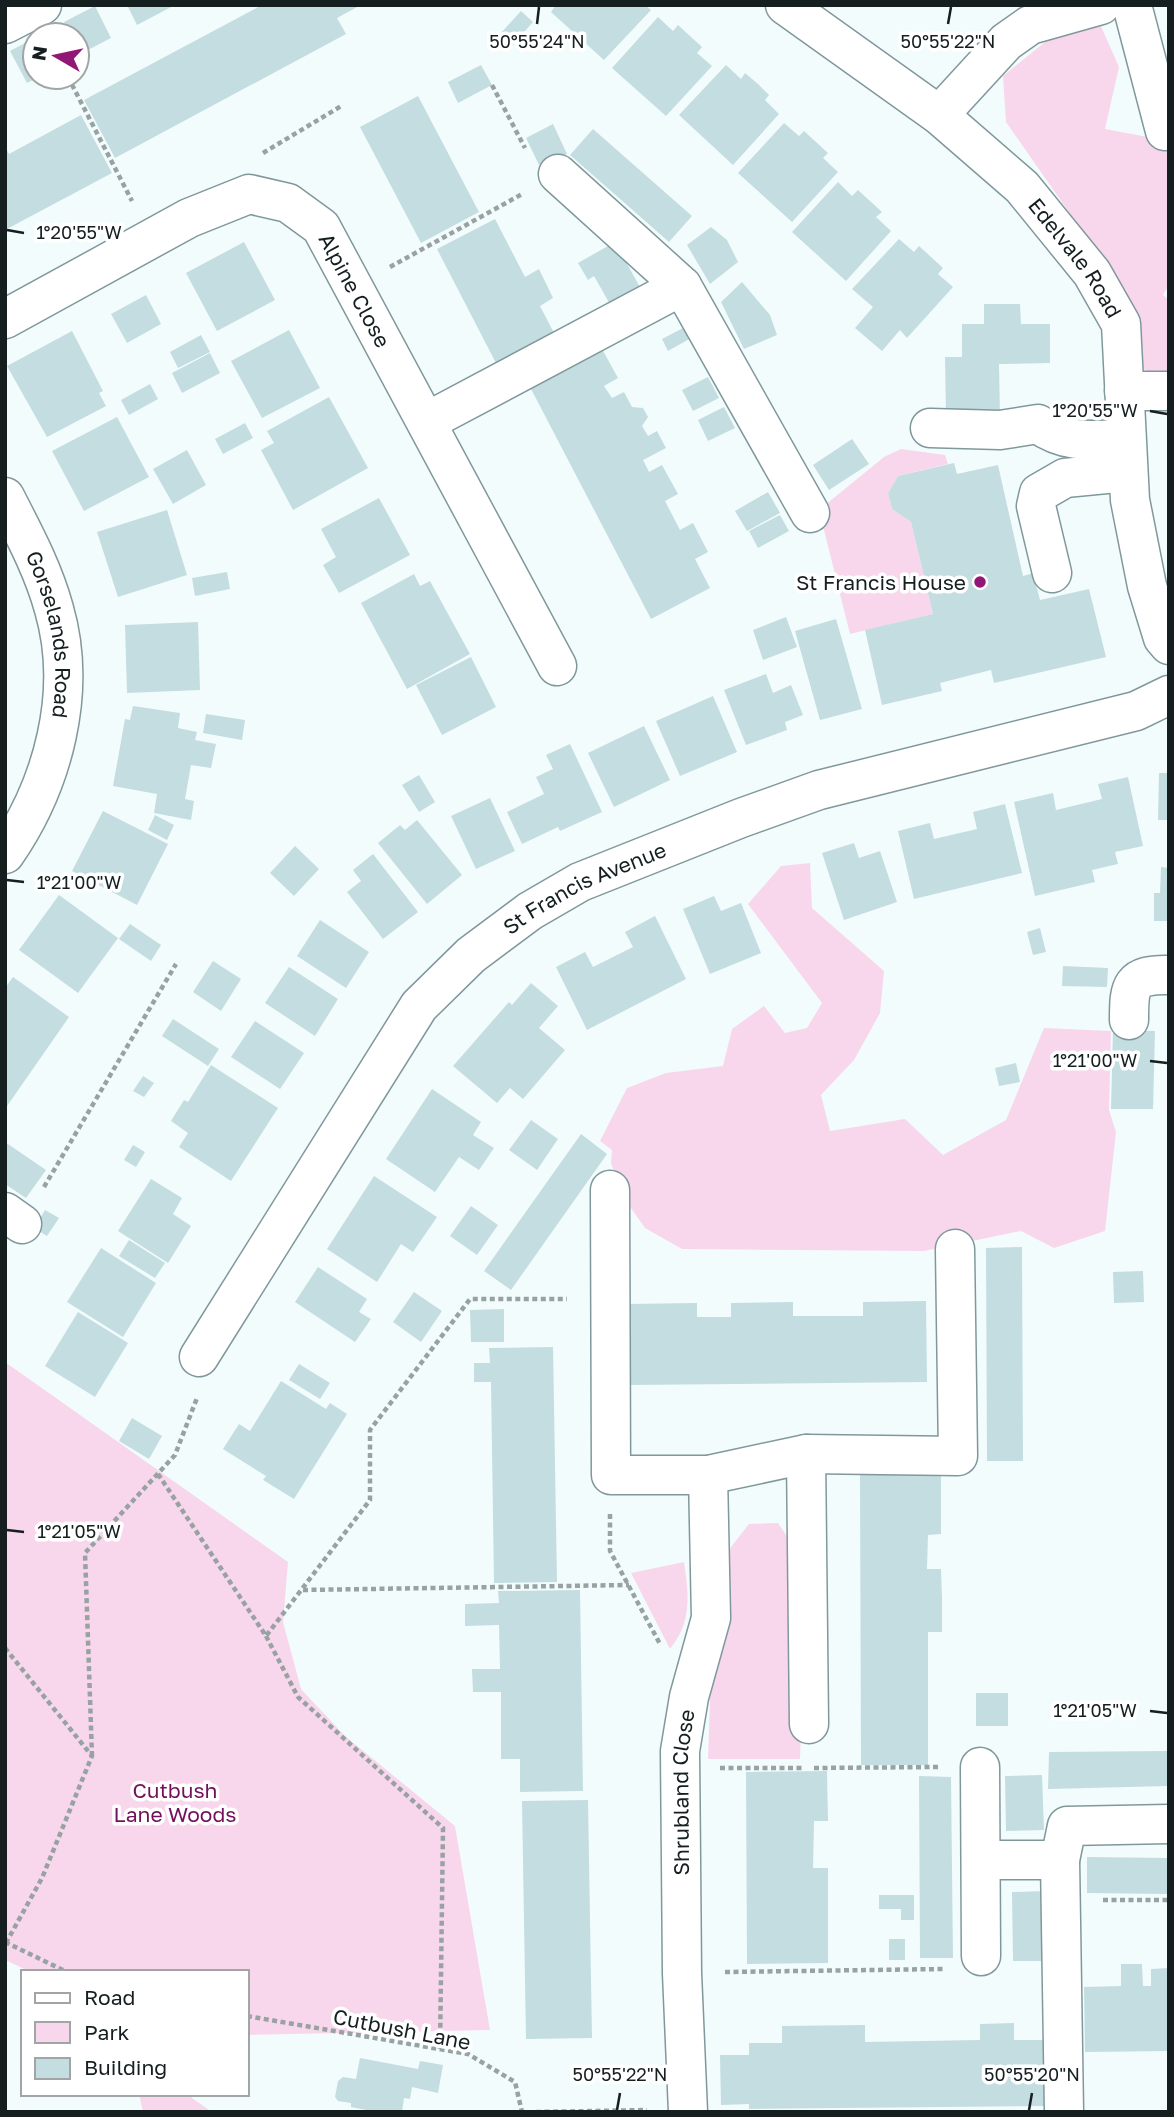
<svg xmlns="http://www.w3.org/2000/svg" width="1174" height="2117" font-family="'Golos Text',sans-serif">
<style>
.green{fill:#f8d7ec}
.building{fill:#c4dde1}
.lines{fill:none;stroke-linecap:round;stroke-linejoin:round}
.minor-casing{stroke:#80989c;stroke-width:41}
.path{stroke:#98a2a3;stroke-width:4.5;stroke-dasharray:5 3.5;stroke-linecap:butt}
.minor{stroke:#fff;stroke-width:38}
.ticks{fill:none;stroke:#151f20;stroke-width:2.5}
.poi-dot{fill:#911875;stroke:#fff;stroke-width:2.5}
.labels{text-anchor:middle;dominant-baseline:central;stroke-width:7;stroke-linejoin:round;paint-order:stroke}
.street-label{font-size:21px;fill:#151f20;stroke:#fff}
.poi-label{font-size:21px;fill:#151f20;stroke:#fff;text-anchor:end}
.park-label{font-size:21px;fill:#72115b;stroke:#fff}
.ticks-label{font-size:18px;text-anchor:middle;fill:#151f20;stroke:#fff;stroke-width:7;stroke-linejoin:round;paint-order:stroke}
</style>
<rect width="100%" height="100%" fill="#f2fcfd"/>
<path class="green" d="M1100,24L1119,67L1105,129L1169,141V285L1163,295L1169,300V374L1157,379L1133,361L1082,231L1006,122L1003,76L1061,29Z
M901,449L945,455L948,464L898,476L888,493L892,509L911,522L933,614L850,634L819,510L884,457Z
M810,863L812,908L884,971L880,1013L854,1060L821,1095L830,1131L905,1119L943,1155L1006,1120L1044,1028L1111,1031L1109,1110L1116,1132L1105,1231L1054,1248L1021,1231L924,1251L682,1249L645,1228L621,1194L611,1163L612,1150L600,1141L627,1088L666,1073L723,1066L732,1029L764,1006L785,1033L807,1028L822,1003L748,904L781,866Z
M5,1362L288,1562L283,1622L301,1689L345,1736L455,1826L490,2030L247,2035V1972H31L5,1960Z
M778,1523L798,1553L803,1677L800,1759H708L711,1672L725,1568L731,1547L749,1524Z
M684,1562C689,1595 692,1622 670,1649L631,1573Z
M139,2094H192V2098L212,2112H143Z"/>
<path class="building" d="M127,5H175L137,25Z
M262,5H361L337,18L346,34L115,158L84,100Z
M556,5H645L651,10L604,60L551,12Z
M95,6L111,38L80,54L77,35H70L64,22Z
M521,11L533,22L512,46L500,34Z
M658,17L673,31L678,25L702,47L697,53L712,66L666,116L612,68Z
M27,42L35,57V79L27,83L10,51Z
M481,65L492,85L458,103L448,82Z
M726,65L741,79L745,73L758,84L769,95L765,100L779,114L733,165L679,115Z
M418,96L479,212L421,243L360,127Z
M81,115L112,173L5,230V147L9,154Z
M784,123L799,136L804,131L828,153L823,158L838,172L792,222L738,173Z
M553,124L567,154L540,167L526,138Z
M593,129L692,216L669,242L570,155Z
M838,182L852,196L858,190L882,212L876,217L891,231L846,281L792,232Z
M495,219L525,277L539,269L553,298L540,306L555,335L497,365L437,249Z
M711,227L727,240L738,262L710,284L687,245Z
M899,239L914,252L919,246L943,268L938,274L953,287L907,338L900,330L882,351L855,328L873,307L852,289Z
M244,242L275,300L217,331L186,273Z
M615,242L641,289L611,306L594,276L588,280L578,263Z
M742,282L770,315L777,335L744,349L721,302Z
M146,295L161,324L127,343L111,314Z
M984,304H1020L1021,324H1050V363L999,364L1000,416L946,417L945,357H962V324H984Z
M685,327L691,338L668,351L662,339Z
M289,330L320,388L262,418L231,361Z
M72,331L103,391L99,393L106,406L47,437L7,366Z
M201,335L210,352L178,368L170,352Z
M602,349L618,378L604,386L612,398L624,392L632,407L643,408L648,417L642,426L648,436L657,431L666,448L643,460L649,472L662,465L678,494L665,501L680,530L693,523L708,552L695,559L710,588L651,619L530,387Z
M210,353L220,373L182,393L172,373Z
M708,377L719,398L693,411L682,390Z
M150,384L158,399L129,415L121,400Z
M329,397L368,468L293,510L261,450L274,443L267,431Z
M724,407L735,428L708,441L698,420Z
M117,417L149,477L84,511L52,451Z
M245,423L253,438L223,454L215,439Z
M852,439L869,464L829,490L813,465Z
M187,450L206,485L173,504L153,469Z
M954,463L957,474L998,465L1023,576L1033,573L1040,600L1089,589L1106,657L994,683L991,670L940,683L942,691L882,705L865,630L933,614L911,522L892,509L888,493L898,476Z
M768,492L780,513L747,531L735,511Z
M379,498L410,555L339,593L323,565L336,557L321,529Z
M167,510L187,575L118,597L97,532Z
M780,515L789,531L758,548L749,531Z
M227,572L230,589L195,596L192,578Z
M414,574L420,586L430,581L470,654L407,689L361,603Z
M786,617L797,647L763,660L753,630Z
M836,619L862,709L820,720L795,631Z
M198,622L200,690L127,693L125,625Z
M471,657L496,707L442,735L416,685Z
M766,674L773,693L791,685L803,715L785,722L787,730L746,745L724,690Z
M713,696L737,752L680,776L656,721Z
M133,706L180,713L178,728L197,732L195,740L216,744L211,768L191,765L185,799L194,801L191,820L154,813L157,794L113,786L125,719L130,720Z
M206,714L245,720L242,740L203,733Z
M644,726L670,780L614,807L588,753Z
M570,744L602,812L560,831L558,827L522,844L507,812L544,794L536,777L553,769L546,755Z
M1159,773H1169V820H1158Z
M419,775L435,802L419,812L402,785Z
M1128,777L1143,846L1115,852L1118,864L1092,870L1095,882L1035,896L1014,802L1053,793L1056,810L1102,799L1098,784Z
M490,798L515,851L476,869L451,816Z
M1005,804L1022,873L914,899L898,831L930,823L934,839L977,829L973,812Z
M103,811L168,844L137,905L72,871Z
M155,815L174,825L167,840L148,830Z
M417,820L462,875L427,904L378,843L400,825L405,830Z
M854,843L859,858L880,851L897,902L844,920L822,853Z
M295,846L319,869L294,896L270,873Z
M373,854L418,912L383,939L347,892L361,881L353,870Z
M1161,867L1169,868V921H1154V893H1160Z
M59,895L118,938L78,993L19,950Z
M714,896L721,911L741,903L761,953L710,974L683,909Z
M655,916L686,979L587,1030L556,967L585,952L593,967L633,947L625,932Z
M320,920L369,952L346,988L297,956Z
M130,924L161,945L151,961L119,939Z
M1040,928L1046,952L1033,955L1027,932Z
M213,961L241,979L221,1011L193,992Z
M1063,966L1108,968L1107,987L1062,986Z
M289,967L338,999L315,1036L265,1003Z
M13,977L69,1017L5,1109V988Z
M531,983L558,1006L539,1028L565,1050L523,1099L510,1088L497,1103L453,1066L509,1002L512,1005Z
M173,1019L219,1049L208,1066L162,1036Z
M255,1021L304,1053L280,1089L231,1057Z
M1113,1030L1155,1031L1153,1109H1111Z
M1016,1063L1020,1082L999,1086L995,1068Z
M211,1065L278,1108L231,1181L179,1147L188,1133L171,1121L184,1100L188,1102Z
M143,1076L154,1083L144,1097L133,1091Z
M432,1089L481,1122L473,1135L494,1148L479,1170L459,1157L435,1192L386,1159Z
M531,1120L558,1139L537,1170L509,1150Z
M581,1134L607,1154L511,1290L484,1271Z
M5,1142L46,1170L26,1198L5,1184Z
M133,1145L145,1152L136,1167L124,1160Z
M374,1176L437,1217L413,1252L401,1244L377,1282L327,1249Z
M151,1179L182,1198L173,1214L191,1226L168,1263L118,1231Z
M471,1206L498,1225L477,1255L450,1236Z
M45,1210L59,1218L47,1236L34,1228Z
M129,1240L165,1263L155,1278L119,1256Z
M1022,1247L1023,1461H987L986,1248Z
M101,1248L156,1283L123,1337L67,1302Z
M318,1267L367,1299L359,1312L371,1319L355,1342L295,1302Z
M1143,1271L1144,1302L1114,1303L1113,1272Z
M414,1292L442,1311L421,1342L393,1322Z
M926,1301L927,1382L627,1385V1304L697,1303V1317H731V1303L793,1302V1316H863V1302Z
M504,1309V1342H471L470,1310Z
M78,1312L128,1343L95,1397L45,1366Z
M553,1347L557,1582L494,1583L491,1382H474V1363H490L489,1348Z
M299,1364L330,1383L320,1399L289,1380Z
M281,1381L326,1409L330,1403L347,1414L294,1499L263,1480L266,1476L223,1449L239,1424L250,1431Z
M132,1418L162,1436L149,1459L119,1441Z
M860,1472H941V1534L928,1535L927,1569H941L942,1599V1632H928V1765H861Z
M580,1590L583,1791L520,1792V1759H501V1692H473L472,1669H500L499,1625L465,1626V1604L499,1603L498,1591Z
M976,1693H1008V1726H976Z
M1168,1751V1786L1048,1789L1049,1752Z
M827,1771L828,1821H814L813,1868H828V1963L747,1964L746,1772Z
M1042,1775L1044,1830L1006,1831L1005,1776Z
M919,1776L951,1777L953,1958H920Z
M588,1800L592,2038L526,2039L522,1801Z
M1087,1857L1169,1858V1894L1087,1893Z
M1046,1891L1047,1961H1013L1012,1892Z
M879,1895H914V1920H901V1909H879Z
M889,1939H905V1960H889Z
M1121,1964H1142L1143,1986H1151V1969L1169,1968V2051L1085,2052L1084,1987L1121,1986Z
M1014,2023V2040H1047L1048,2106L749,2109V2104L721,2105L720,2055H749V2043H782V2026L865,2025V2042L980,2040V2024Z
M360,2058L418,2069L420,2061L443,2065L438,2093L412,2087L410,2099L404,2098L402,2112H376L351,2107V2103L338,2101L335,2097L338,2081L343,2077L356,2079Z"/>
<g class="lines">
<g class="minor-casing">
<g id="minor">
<path id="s1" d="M785,5L939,115L1022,187L1092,273L1121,324L1130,500L1147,586L1163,638L1169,645"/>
<path d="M1132,5L1165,131"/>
<path d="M5,24L42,5"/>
<path d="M939,115L1006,42L1030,25L1101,5"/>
<path d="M558,174L682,286"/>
<path id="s2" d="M5,319L189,218L249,194L288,203L321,227L557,666"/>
<path d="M1124,391H1169"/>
<path d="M428,421L682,286L810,513"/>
<path d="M930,428L1000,430L1038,424C1066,444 1092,440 1126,439"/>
<path id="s3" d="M5,497C24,534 43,569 54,609C78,692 53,785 5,854"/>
<path d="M1052,573L1036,506L1039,493L1065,478L1127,472"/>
<path d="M1129,1020C1129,986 1130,974 1169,975"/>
<path d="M610,1190L611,1475H708L806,1454L958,1456L955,1249"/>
<path d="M5,1212L22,1224"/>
<path id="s4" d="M199,1357L419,1006L471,955L530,911L580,882L741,818L819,790L1136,711L1169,695"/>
<path d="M806,1454L809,1724"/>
<path d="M980,1767L981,1956"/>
<path d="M981,1860H1060"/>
<path id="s5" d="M688,2112L682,1973L680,1751L689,1697L711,1618L708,1475"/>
<path d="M1064,2112L1060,1860L1067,1826L1169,1824"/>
</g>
</g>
<path class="path" d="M68,77L132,201
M492,85L525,148
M263,153L343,105
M390,267L524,193
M44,1187L176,964
M158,1474L266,1636L370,1500V1430L470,1299H567
M610,1514V1551L660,1644
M303,1590L629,1585
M266,1636L298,1697L443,1828L440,2049
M5,1648L92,1756L42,1878L6,1943
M92,1756L85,1553L175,1455L197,1398
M720,1768H802
M814,1768L939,1767
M1103,1900H1169
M5,1942L67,1972
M725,1972L944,1969
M247,2016L468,2054L515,2082L522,2112
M536,2112L647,2110"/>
<use href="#minor" class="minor"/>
</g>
<path class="ticks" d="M537,24L539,7M948,24L951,7M7,230L24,233M1150,411L1167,414M7,880L24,882M1150,1061L1167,1063M7,1530L24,1532M1150,1711L1167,1713M617,2110L620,2093M1029,2110L1032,2093"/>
<circle class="poi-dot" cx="980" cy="582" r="7"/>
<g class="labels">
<g class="street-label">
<text stroke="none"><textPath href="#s1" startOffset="388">Edelvale Road</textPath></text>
<text stroke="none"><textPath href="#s2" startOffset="427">Alpine Close</textPath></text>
<text stroke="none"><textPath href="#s3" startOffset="147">Gorselands Road</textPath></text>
<text stroke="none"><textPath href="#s4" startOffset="620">St Francis Avenue</textPath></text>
<text stroke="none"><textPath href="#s5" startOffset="320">Shrubland Close</textPath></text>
<text transform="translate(402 2029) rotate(11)">Cutbush Lane</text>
</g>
<g class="poi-label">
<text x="966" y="582">St Francis House</text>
</g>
<g class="park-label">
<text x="175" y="1790">Cutbush<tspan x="175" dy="24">Lane Woods</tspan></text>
</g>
</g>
<g class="ticks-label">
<text x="537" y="48">50°55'24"N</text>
<text x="948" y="48">50°55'22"N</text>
<text x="79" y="239">1°20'55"W</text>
<text x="1095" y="417">1°20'55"W</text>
<text x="79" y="889">1°21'00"W</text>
<text x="1095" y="1067">1°21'00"W</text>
<text x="79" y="1538">1°21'05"W</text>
<text x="1095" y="1717">1°21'05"W</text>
<text x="620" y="2081">50°55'22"N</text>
<text x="1032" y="2081">50°55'20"N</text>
</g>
<rect width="1174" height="2117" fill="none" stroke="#151f20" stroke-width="14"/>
<rect x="21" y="1970" width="228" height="126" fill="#ffffff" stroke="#a1a5a6" stroke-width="2"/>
<rect x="35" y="1993" width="35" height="10" fill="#ffffff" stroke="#a1a5a6" stroke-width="2"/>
<text x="84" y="2005" font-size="21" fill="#151f20">Road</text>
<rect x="35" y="2022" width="35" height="21" fill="#f8d7ec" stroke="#a1a5a6" stroke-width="2"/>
<text x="84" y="2040" font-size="21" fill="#151f20">Park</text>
<rect x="35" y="2058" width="35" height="21" fill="#c4dde1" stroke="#a1a5a6" stroke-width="2"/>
<text x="84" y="2075" font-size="21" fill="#151f20">Building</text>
<g transform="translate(56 56) rotate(279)"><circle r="33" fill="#ffffff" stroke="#a1a5a6" stroke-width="2"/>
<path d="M0-5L12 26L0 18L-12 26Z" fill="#911875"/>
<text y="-10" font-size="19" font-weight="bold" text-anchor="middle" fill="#151f20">N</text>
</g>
</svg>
